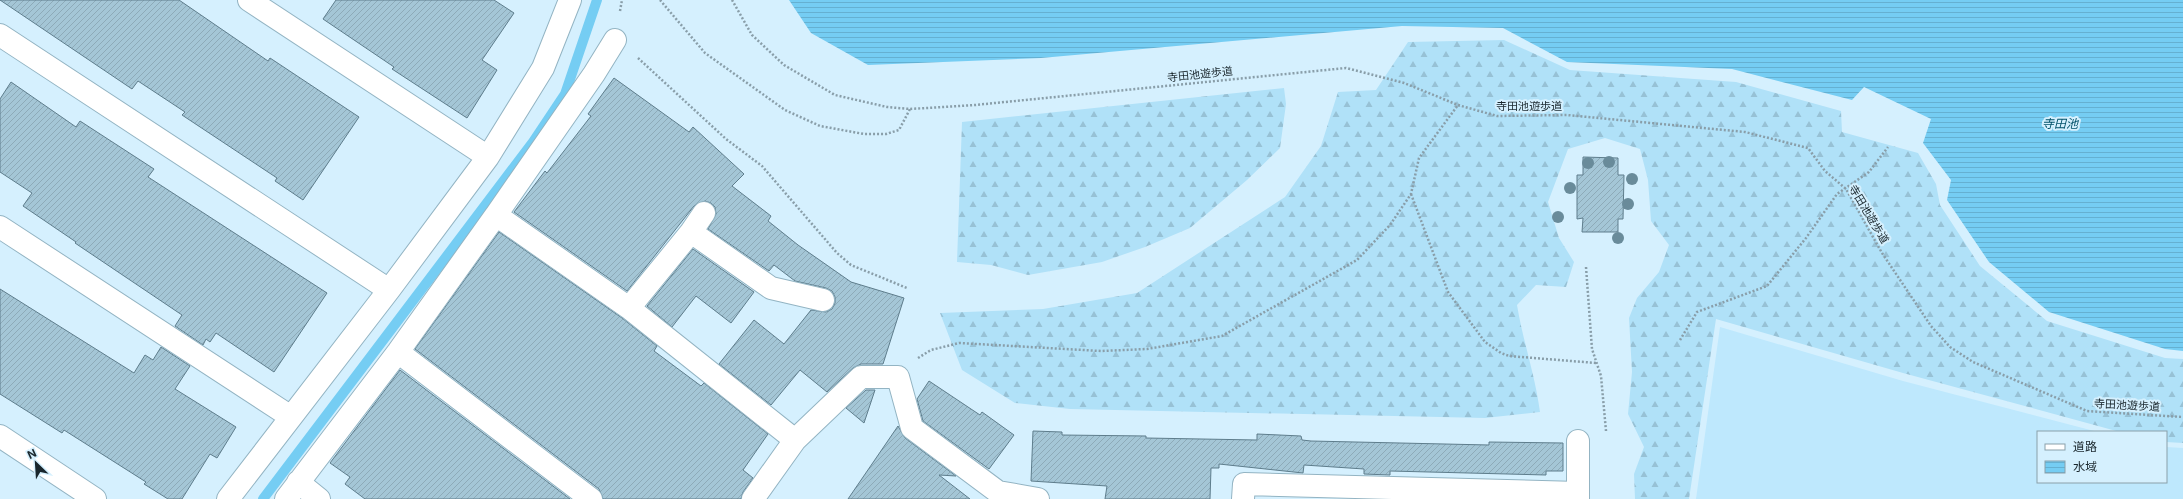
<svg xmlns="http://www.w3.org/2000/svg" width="2183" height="499" font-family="Inter,'Noto Sans JP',sans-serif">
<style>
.built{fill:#bee8fd}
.forest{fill:url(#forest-firs)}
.water{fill:url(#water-rules)}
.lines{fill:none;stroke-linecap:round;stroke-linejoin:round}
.stream{stroke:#75cdf3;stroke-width:10}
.building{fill:url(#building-hatch);stroke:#5e7d8c}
.street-casing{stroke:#93b4c3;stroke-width:24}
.path{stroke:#899ea9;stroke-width:2.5;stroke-dasharray:2 2;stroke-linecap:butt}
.street{stroke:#fff;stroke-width:22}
.tree{fill:#698b9a}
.labels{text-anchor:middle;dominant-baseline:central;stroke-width:4;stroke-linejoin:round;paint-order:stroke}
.street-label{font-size:11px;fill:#1a272d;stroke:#d5f0fe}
.water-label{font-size:12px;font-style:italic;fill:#015069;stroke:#d5f0fe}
</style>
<defs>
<pattern id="forest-firs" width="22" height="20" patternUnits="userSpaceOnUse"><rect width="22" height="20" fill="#b0e1f8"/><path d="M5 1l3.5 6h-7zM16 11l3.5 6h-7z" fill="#97c1d5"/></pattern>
<pattern id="water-rules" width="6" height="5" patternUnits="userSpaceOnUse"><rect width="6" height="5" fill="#75cdf3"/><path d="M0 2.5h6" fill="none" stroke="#65b0d1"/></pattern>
<pattern id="building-hatch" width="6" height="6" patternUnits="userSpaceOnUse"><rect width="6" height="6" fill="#a4c6d6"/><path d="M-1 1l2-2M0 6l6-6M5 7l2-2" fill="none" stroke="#8daab8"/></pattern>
</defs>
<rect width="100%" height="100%" fill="#d5f0fe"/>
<path class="built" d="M1720,327L1903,381L2098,432H2038V482H2166V447L2183,448V499H1696Z"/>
<path class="forest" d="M1504,40L1570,70L1736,82L1841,111L1842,132L1918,153L1936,184L1940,205L1980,266L2047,321L2165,358L2183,359V443L2166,442V432H2120L1903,373L1716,319L1689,499H1635L1634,474L1644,447L1628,414L1632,372L1629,318L1637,298L1659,272L1669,245L1651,221L1648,180L1640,149L1605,138L1568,149L1548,202L1559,238L1574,262L1566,287L1536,285L1517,305C1523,341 1535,375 1540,412L1485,418L1070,409L1015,403L962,370L940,313L1043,309L1137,293L1285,197L1321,146L1338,92L1376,90L1408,42Z
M1284,88L1286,104L1280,148L1247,180L1190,228L1145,247L1102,262L1028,275L991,265L957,262L962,122Z"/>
<path class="water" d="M789,0H2183V351L2165,349L2049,312L1989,262L1947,200L1951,180L1923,143L1931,119L1864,87L1852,100L1732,69L1567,62L1503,28L1402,26L1041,58L868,65L811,33Z"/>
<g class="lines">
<path class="stream" d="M263,499L533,142L565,94L597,0"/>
</g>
<path class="building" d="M0,0H179L268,61L270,58L359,117L303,200L275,181L277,178L182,115L185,112L138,81L132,89Z
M336,0H494L514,13L482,60L497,70L467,118L392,69L394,67L323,19Z
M614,78L689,132L693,127L744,174L732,186L771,216L768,221L798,245L851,282L904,298L883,364H861L853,368L827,392L800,370L771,405L719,364L754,320L784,344L811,310L826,312L832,309L835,303V297L832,291L826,288L795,281L774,265L769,271L708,229L716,214L715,207L711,203L705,201L694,206L627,291L514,212L545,171L547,173L591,116L588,114Z
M11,82L76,127L80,121L154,169L148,177L327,293L274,372L216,333L210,342L206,339L203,345L175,326L182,315L75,243L76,242L23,206L32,193L0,172V99Z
M1583,157L1618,158V175H1624L1623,219H1618V232H1582L1583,218L1577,219V175H1583Z
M499,232L622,318L657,346L654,351L701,386L704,383L768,434L743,470L753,478L743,492L741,499H603L599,489L415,349Z
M693,249L754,292L731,323L696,296L672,327L647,306Z
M0,289L134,373L145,355L153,360L161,347L190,366L175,389L236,427L217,458L210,454L182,499H168L144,484L146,482L64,430L62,433L0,394Z
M400,370L570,499H365L345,484L350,477L330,463Z
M929,381L980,415L982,412L1014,435L989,469L923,421L917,399Z
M866,390H875L864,423L846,408Z
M898,426L905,438L956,476L939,475L970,499H848Z
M1033,431L1062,432V435L1146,436V438L1257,440V434L1301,436L1302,440L1311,441L1489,445V442L1563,443V471H1546V475L1390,471V475L1364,474V469L1304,465L1303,473L1219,464V468H1211L1210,499H1105L1107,486L1031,481Z"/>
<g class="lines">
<g class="street-casing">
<path id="street" d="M249,0L488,157
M0,35L389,290
M496,215L594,74L615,40
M0,227L291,417
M691,232L771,288L823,300
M629,308L691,232L704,213
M398,352L591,499
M0,436L95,499
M298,482L319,499
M1578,493V441
M228,499L389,290L488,157L543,68L570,0
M286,499L398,352L496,215L629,308L795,440
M753,499L795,440L861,377H898L912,428L998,492L1038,499
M1243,499L1244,484L1578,493V499"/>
</g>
<path class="path" d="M660,0L705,53L785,110L820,126L864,134H886L899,130L910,109
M732,0L752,35L784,65L835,95L887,107L910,109L975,105L1346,68L1404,83L1458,105L1497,116L1567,115L1745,132L1808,148L1825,171L1846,189L1882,253L1931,326L1950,347L1973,362L2087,411L2183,417
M620,11L622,0
M638,58L726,139L762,166L837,253L851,265L907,288
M1411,194L1448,292L1485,342L1501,353L1509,356L1596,363
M1586,267L1592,349L1601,376L1606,431
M1680,340L1697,312L1767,286L1806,238L1837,194L1869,172L1888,147
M918,358L931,350L959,343L1101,351L1147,349L1222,336L1357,260L1390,225L1411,194L1419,158L1458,105"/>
<use href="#street" class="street"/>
</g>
<g class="tree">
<circle cx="1609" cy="162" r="6"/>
<circle cx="1588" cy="163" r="6"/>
<circle cx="1632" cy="179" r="6"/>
<circle cx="1570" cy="188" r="6"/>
<circle cx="1628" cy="204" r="6"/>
<circle cx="1558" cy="217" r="6"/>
<circle cx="1618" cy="238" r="6"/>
</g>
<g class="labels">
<g class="street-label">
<text transform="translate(1200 74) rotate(-6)">寺田池遊歩道</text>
<text x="1529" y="106">寺田池遊歩道</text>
<text transform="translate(1869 214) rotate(59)">寺田池遊歩道</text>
<text transform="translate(2127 405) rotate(3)">寺田池遊歩道</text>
</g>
<g class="water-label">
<text x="2060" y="123">寺田池</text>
</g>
</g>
<rect x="2037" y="431" width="130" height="52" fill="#d5f0fe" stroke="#8aa0aa"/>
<rect x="2045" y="444" width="20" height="6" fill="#ffffff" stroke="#8aa0aa"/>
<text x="2073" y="451" font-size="12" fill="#1a272d">道路</text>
<rect x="2045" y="461" width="20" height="12" fill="url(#water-rules)" stroke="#8aa0aa"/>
<text x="2073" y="471" font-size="12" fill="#1a272d">水域</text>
<g transform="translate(36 463) rotate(335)" stroke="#d5f0fe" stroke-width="3" paint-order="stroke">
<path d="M0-3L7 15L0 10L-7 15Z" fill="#1a272d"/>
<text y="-6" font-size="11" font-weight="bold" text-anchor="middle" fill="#1a272d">N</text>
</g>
</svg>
